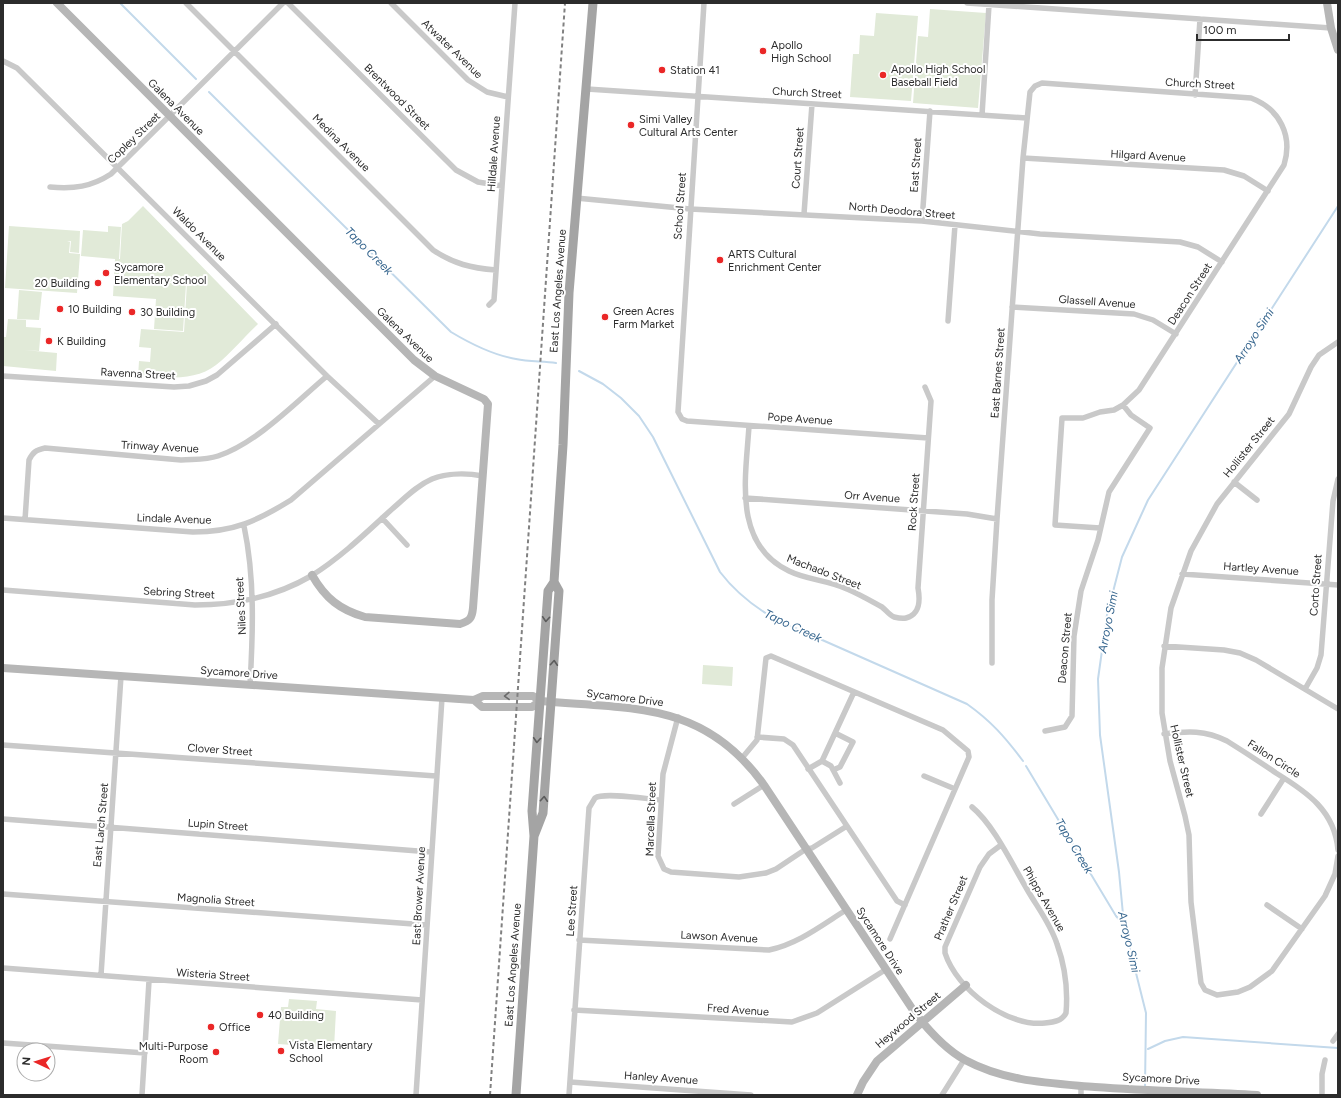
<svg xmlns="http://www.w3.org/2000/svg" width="1341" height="1098" font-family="Figtree,sans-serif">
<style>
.green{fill:#e1ead8}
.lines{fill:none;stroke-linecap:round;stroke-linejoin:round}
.stream{stroke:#c3d9eb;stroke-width:2}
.street{stroke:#c9c9c9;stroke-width:5.5}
.secondary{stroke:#b6b6b6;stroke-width:8}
.primary{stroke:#a4a4a4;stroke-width:9}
.rail{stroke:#818181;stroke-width:2;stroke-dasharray:4 3;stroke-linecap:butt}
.oneway{stroke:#5c5c5c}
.oneway2{stroke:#6a6a6a}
.poi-dot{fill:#ea2727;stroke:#fff;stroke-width:1.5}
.labels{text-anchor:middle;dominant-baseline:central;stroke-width:4;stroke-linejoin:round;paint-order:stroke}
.poi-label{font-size:11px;fill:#2c2c2c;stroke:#fff;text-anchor:start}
.street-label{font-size:11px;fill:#2c2c2c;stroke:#fff}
.water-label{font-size:12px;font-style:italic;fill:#38678f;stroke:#fff}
</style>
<rect width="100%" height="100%" fill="#fff"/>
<path class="green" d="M930,9L986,13L978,108L913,103L918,36L928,37Z
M876,13L918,16L911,101L850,97L853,54H859L860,35L874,36Z
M143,206L258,324C244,337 231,353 216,365C195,382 163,377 138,377L139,361L150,362L151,348L139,347L141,329L184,332L187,283L158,281V278L152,277L157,279V282L186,284L183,331L154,329L156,299L113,296L115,259L81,256L83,230L108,232V226L121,227L119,259H120L122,224L128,221Z
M9,226L80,231L79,253L70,252L71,241L67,242H70L69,253L80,254L77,293L5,288Z
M19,290L42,292L39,320L17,319Z
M8,319L26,320V327L41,328L39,351L24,350L57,353L56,371L3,366V337H6Z
M703,665L733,667L732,686L702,684Z
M289,999L317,1001L316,1009L336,1011L334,1048L278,1044L281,1007H288Z"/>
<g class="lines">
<path class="stream" d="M120,3L196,79
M209,92L451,332C471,344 492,355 516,359C529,362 543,361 556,363
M579,371L603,384L621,398L639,416L653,437L720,572C736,593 754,607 777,620L967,704C991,721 1005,737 1023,761
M1026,766L1116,916L1124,925
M1148,1049L1165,1041L1183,1037L1338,1048
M1145,1088L1146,1013L1124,925L1119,872L1100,735L1098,679L1107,615L1122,557L1148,500L1338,206"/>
<path class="street" d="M186,3L433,250C454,264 471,268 496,270
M288,3L456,170L478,182L502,186
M391,3L468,80L487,92L508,97
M704,3L678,412L682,419L687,421L928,438
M967,3L1331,28
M3,61L17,68L327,376L379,424
M587,89L1026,118
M1195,95L1200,19
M982,115L989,5
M1023,158L1224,170L1244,176L1268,191
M50,187C74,189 91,187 111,174L283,3
M576,198L690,209L922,221L1040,234L1180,242L1198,247L1222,262
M804,214L812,104
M922,221L930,111
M489,305L494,300L515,3
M1012,307L1134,314L1153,320L1176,334
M948,321L955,225
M1338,342L1319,355L1311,367L1289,414L1217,504L1191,551L1171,608L1162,668V713L1170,761L1185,816L1189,835L1191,902L1201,983L1205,990L1217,995L1238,992L1250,987L1272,971L1325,896L1335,874L1338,856
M3,376L174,387L189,386L206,381L217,375L276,324
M749,426C746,476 732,544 789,571C807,580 828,580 847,589C859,594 871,601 882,607C886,610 889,615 894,617C898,618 902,619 906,618C921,614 920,599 918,588L931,401L925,387
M1234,482L1257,500
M745,498L967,514L997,519
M3,518L193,532C234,532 257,521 291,500L435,376
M382,518L407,545
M25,520L29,460C33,452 36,450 45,448L181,460C194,459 206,460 218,456C257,443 296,402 327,376
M244,526C255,578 253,632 250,685
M1182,574L1338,585
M3,590L195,605C236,605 275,597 311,576C340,558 366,533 391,510C404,499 416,486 432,479C447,473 467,473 483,476
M1164,646L1224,650L1240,653L1256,660L1338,709
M992,663V600L997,519L1023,158L1030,92L1035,86L1042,83L1251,98C1280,109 1293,136 1284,165L1139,390L1123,405L1114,410L1100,412L1083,418H1062L1055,525L1100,528
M1305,689L1317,668L1321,655L1333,501L1338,479
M678,717L663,774L658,856L664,869L671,872L739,877L766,873L776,869L806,849L812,848L847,826
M1045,731L1065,727L1072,716L1074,636L1081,591L1098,540L1109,492L1150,428L1131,415L1123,405
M835,733L854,692
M1164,734C1188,731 1205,730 1227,741C1243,751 1260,762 1276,773C1307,792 1335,811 1338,850
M757,737L784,739L793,745L897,901L905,905
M3,745L436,776
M742,758L757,740L766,658L771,656L943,730L968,751L969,757L890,939
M822,761L835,733L853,742L840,767L833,770
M808,769L822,761L831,766L840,783
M924,776L955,789
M734,804L764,785
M972,807C994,825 1013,866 1028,891C1038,908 1051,925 1057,944C1065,966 1068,990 1066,1013C1062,1021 1054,1022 1045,1023C1007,1027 957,990 945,953V947L980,867L989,854L1001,845
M1261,814L1284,778
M3,819L431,852
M3,894L427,925
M1267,905L1302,929
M579,940L769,950C798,944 822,925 846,910
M3,968L422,1000
M101,975L121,676
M574,1010L792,1022L817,1013L885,970
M1333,1041L1338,1034
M3,1043L145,1053
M570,1082L751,1095
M1081,1086V1095
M142,1095L149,981
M416,1095L442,698
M569,1095L589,808L595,798C604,792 647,799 661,800
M942,1095L964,1060
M1322,1095V1074L1325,1060"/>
<path class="secondary" d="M57,3L414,360L435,376L484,399L488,404L473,608C472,618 470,621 460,624L365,617C340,610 325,598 312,575
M1327,3L1331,28L1338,50
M3,668L474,700L483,696H533L540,701C633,709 704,701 764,785L915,1013C929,1031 945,1049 965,1060C1006,1082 1050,1083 1095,1087C1149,1091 1203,1092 1257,1095
M474,700L482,707H532L540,701
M857,1095L863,1082L877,1061L966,985"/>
<path class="primary" d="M534,836L543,813L559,591L554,582L563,445L569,293L593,3
M516,1095L534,836L532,811L548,591L554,582"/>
<path class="rail" d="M490,1095L565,3"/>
</g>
<defs><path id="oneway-chevron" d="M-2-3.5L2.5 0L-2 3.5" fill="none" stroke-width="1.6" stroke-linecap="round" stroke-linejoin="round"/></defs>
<g class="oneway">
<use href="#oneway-chevron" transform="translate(546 619) rotate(94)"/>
<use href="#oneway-chevron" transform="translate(554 663) rotate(-86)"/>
<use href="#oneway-chevron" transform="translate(537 740) rotate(94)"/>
<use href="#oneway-chevron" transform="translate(544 799) rotate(-86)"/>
</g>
<use class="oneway2" href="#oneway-chevron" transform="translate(507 696) rotate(179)"/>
<g class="poi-dot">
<circle cx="763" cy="51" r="4"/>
<circle cx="662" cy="70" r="4"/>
<circle cx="883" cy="75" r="4"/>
<circle cx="631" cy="125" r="4"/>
<circle cx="720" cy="260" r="4"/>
<circle cx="106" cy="273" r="4"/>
<circle cx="98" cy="283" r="4"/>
<circle cx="60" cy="309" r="4"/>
<circle cx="132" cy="312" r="4"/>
<circle cx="605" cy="317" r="4"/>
<circle cx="49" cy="341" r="4"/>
<circle cx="260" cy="1015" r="4"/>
<circle cx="211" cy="1027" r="4"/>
<circle cx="281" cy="1051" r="4"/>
<circle cx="216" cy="1052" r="4"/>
</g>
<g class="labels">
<g class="poi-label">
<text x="771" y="45">Apollo<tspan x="771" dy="13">High School</tspan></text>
<text x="891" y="69">Apollo High School<tspan x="891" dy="13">Baseball Field</tspan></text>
<text x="670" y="70">Station 41</text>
<text x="639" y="119">Simi Valley<tspan x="639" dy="13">Cultural Arts Center</tspan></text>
<text x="728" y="254">ARTS Cultural<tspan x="728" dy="13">Enrichment Center</tspan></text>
<text x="114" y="267">Sycamore<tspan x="114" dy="13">Elementary School</tspan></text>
<text x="90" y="283" text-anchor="end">20 Building</text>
<text x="68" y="309">10 Building</text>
<text x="613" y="311">Green Acres<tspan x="613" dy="13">Farm Market</tspan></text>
<text x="140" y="312">30 Building</text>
<text x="57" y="341">K Building</text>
<text x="268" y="1015">40 Building</text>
<text x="219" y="1027">Office</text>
<text x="289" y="1045">Vista Elementary<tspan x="289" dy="13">School</tspan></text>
<text x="208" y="1046" text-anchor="end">Multi-Purpose<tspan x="208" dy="13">Room</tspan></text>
</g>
<g class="street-label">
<text transform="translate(452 49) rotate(44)">Atwater Avenue</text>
<text transform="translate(1200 84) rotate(3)">Church Street</text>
<text transform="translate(807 93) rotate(3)">Church Street</text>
<text transform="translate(397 97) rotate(45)">Brentwood Street</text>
<text transform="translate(176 107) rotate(45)">Galena Avenue</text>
<text transform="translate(134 138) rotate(-44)">Copley Street</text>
<text transform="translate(341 143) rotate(45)">Medina Avenue</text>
<text transform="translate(494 154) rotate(-86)">Hilldale Avenue</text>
<text transform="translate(1148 156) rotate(3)">Hilgard Avenue</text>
<text transform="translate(798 158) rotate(-86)">Court Street</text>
<text transform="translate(916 165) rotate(-86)">East Street</text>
<text transform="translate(680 206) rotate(-86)">School Street</text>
<text transform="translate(902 211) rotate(5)">North Deodora Street</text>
<text transform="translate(199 234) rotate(45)">Waldo Avenue</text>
<text transform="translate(558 291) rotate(-86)">East Los Angeles Avenue</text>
<text transform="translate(1190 294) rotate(-57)">Deacon Street</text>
<text transform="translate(1097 302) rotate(4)">Glassell Avenue</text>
<text transform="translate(405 335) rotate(44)">Galena Avenue</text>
<text transform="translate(998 373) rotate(-86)">East Barnes Street</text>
<text transform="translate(138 374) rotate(3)">Ravenna Street</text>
<text transform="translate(800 419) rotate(4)">Pope Avenue</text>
<text transform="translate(160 447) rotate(3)">Trinway Avenue</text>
<text transform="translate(1249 447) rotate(-51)">Hollister Street</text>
<text transform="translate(872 497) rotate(4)">Orr Avenue</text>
<text transform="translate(914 502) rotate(-86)">Rock Street</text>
<text transform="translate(174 519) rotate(2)">Lindale Avenue</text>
<text transform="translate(1261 569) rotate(4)">Hartley Avenue</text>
<text transform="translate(824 572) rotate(21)">Machado Street</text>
<text transform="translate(1316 585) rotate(-86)">Corto Street</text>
<text transform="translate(179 593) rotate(3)">Sebring Street</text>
<text transform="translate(241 606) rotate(-93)">Niles Street</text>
<text transform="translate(1065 648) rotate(-85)">Deacon Street</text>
<text transform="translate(239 673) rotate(4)">Sycamore Drive</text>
<text transform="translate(625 698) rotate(7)">Sycamore Drive</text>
<text transform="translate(220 750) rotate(4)">Clover Street</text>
<text transform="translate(1274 759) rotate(33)">Fallon Circle</text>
<text transform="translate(1182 761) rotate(77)">Hollister Street</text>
<text transform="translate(651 819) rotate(-88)">Marcella Street</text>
<text transform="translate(101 825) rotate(-85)">East Larch Street</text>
<text transform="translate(218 825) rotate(4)">Lupin Street</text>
<text transform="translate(419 896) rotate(-87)">East Brower Avenue</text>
<text transform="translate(1044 899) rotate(60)">Phipps Avenue</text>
<text transform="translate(216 900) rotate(4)">Magnolia Street</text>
<text transform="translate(951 908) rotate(-67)">Prather Street</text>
<text transform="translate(572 911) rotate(-86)">Lee Street</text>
<text transform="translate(719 937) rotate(3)">Lawson Avenue</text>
<text transform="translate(880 941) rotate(57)">Sycamore Drive</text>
<text transform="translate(513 965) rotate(-86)">East Los Angeles Avenue</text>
<text transform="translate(213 975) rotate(4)">Wisteria Street</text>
<text transform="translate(738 1010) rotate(4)">Fred Avenue</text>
<text transform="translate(908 1020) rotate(-40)">Heywood Street</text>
<text transform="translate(661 1078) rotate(4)">Hanley Avenue</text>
<text transform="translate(1161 1079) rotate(3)">Sycamore Drive</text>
</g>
<g class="water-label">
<text transform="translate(369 251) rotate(45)">Tapo Creek</text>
<text transform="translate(1254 336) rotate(-57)">Arroyo Simi</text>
<text transform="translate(1108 622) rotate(-79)">Arroyo Simi</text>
<text transform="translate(793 626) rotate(25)">Tapo Creek</text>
<text transform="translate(1074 846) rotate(59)">Tapo Creek</text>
<text transform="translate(1129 942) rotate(77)">Arroyo Simi</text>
</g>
</g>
<rect width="1341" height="1098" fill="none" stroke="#2c2c2c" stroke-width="8"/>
<g transform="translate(36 1062) rotate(274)"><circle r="19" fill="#ffffff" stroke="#ababab"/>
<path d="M0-3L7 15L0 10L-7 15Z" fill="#ea2727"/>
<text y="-6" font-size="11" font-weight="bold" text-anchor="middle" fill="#2c2c2c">N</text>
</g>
<path d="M1197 34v6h92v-6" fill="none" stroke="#2c2c2c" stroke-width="2"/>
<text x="1203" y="34" font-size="12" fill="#2c2c2c" stroke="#ffffff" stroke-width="3" paint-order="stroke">100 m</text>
</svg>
